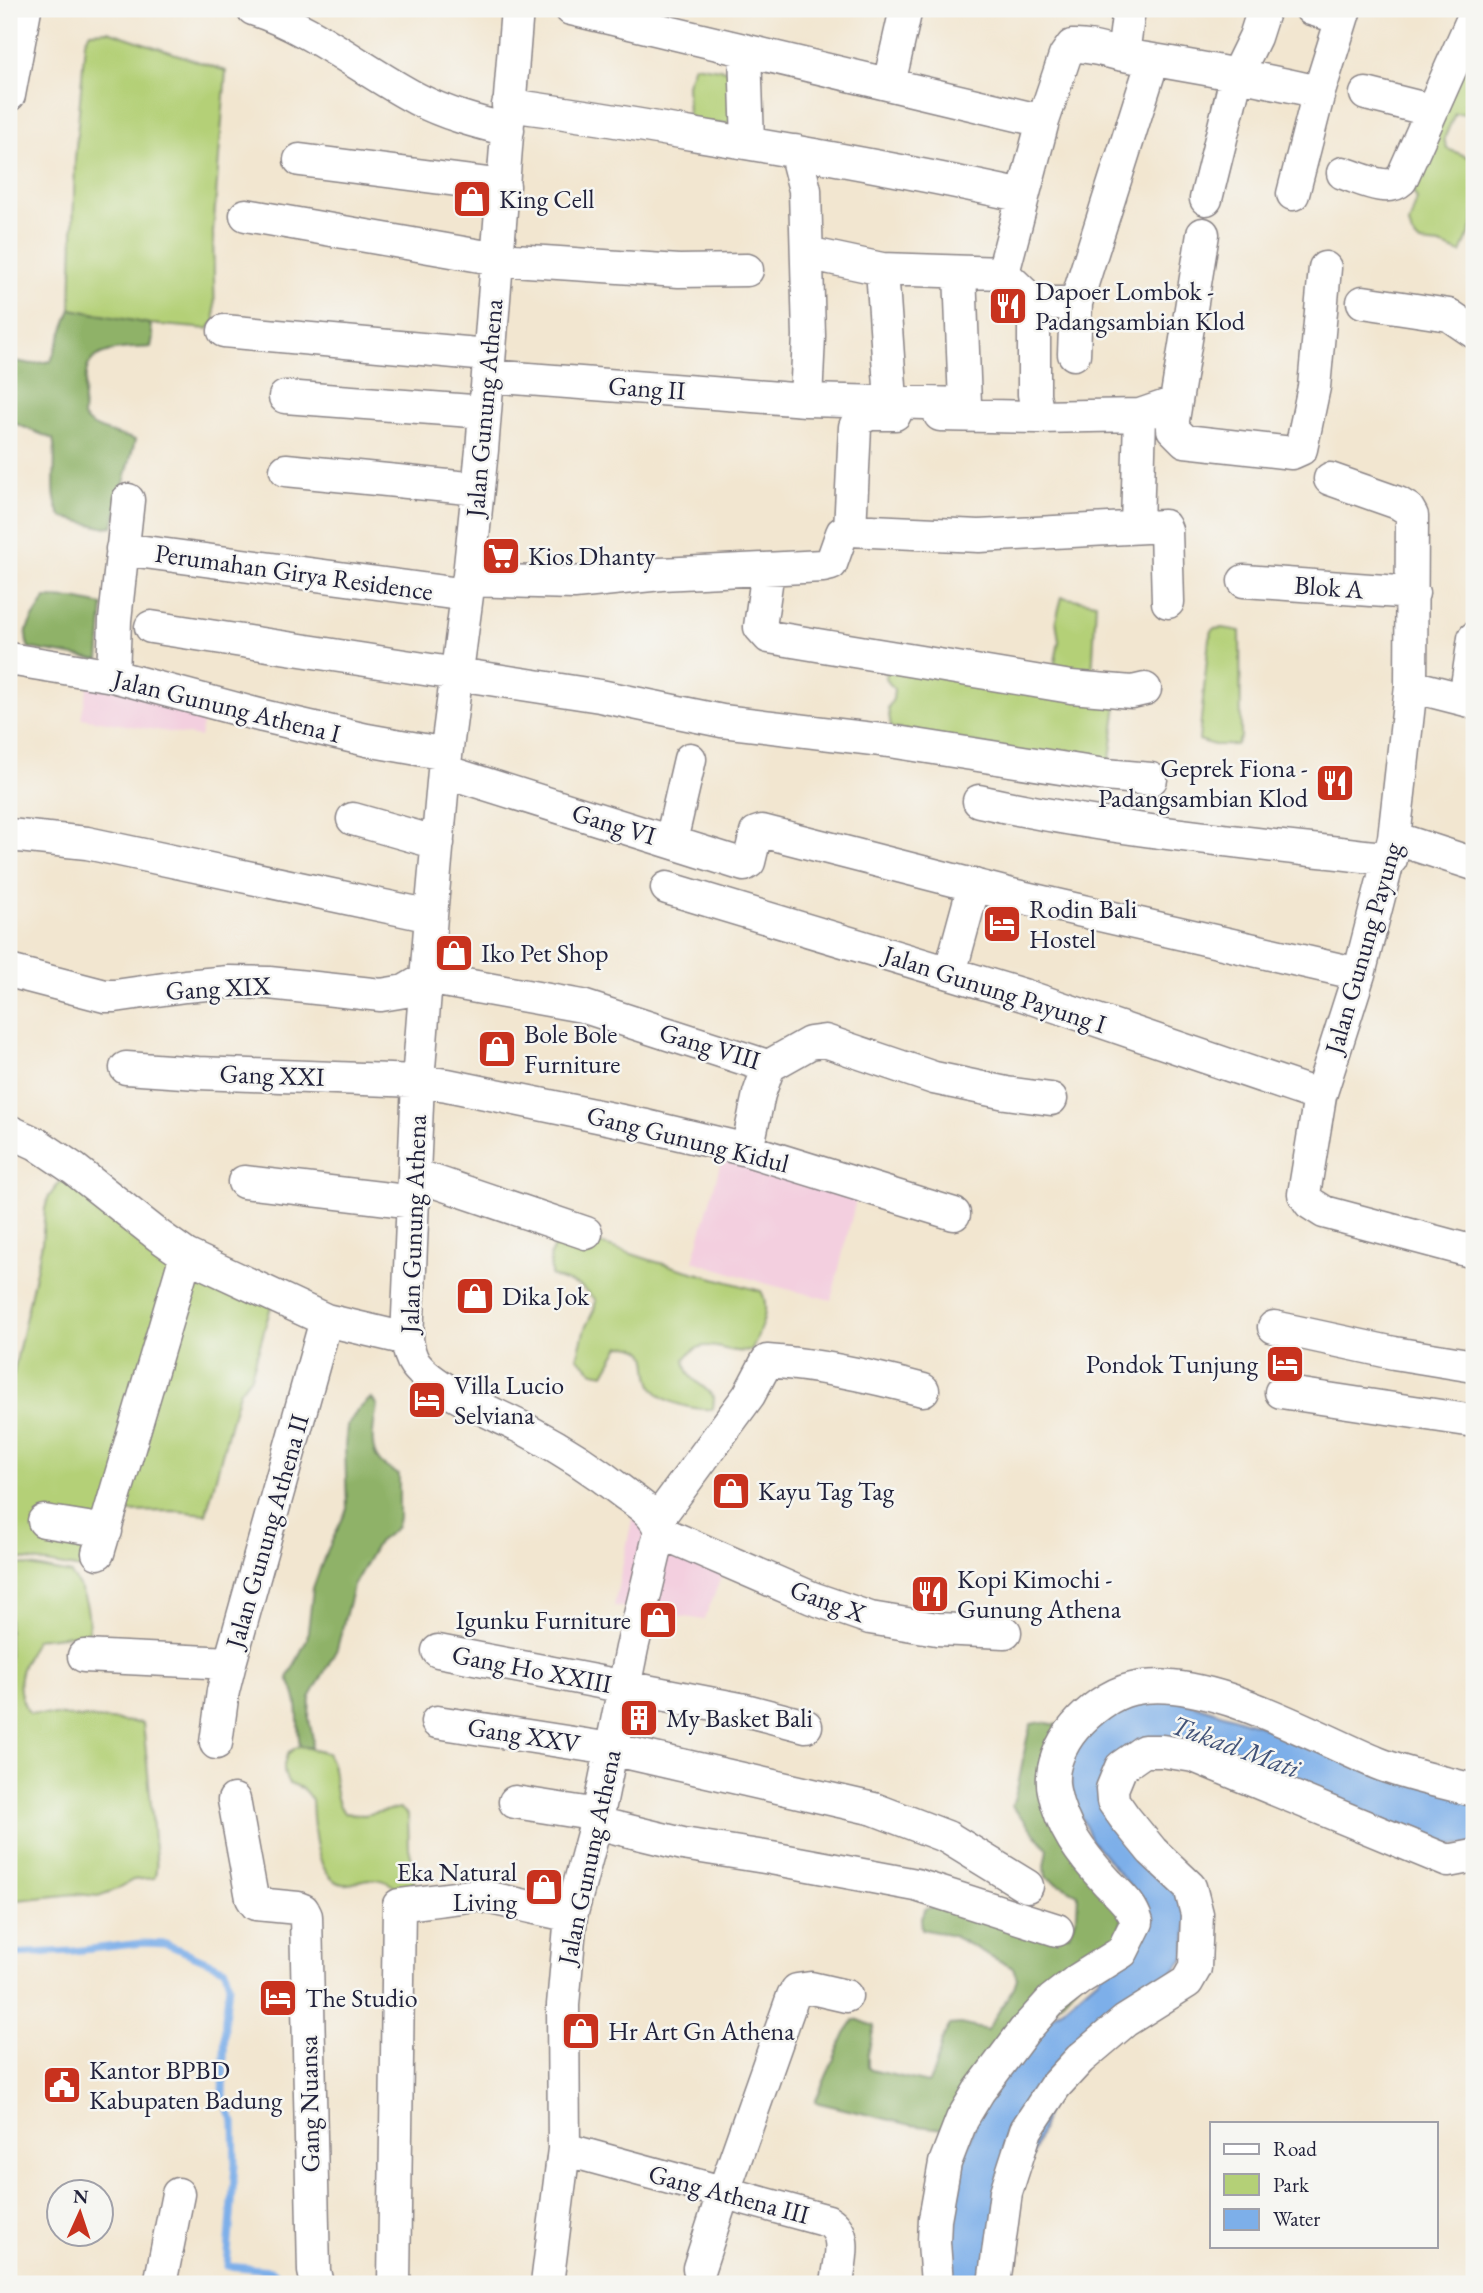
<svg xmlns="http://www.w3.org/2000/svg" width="1483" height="2293" font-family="'EB Garamond',serif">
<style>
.built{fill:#f3cfdf}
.green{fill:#b4d077;stroke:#6b7959;stroke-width:2}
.forest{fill:#8fb268;stroke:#586a52;stroke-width:2}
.water{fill:#7dafe9;stroke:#506892;stroke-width:2}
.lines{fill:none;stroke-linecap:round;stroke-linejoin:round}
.stream{stroke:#7dafe9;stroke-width:7}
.minor-casing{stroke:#8a8486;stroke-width:35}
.minor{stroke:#fff;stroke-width:32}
.labels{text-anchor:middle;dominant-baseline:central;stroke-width:5;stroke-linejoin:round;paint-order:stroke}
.poi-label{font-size:26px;fill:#22223b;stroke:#f6f6f2;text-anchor:start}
.street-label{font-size:26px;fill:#22223b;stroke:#f6f6f2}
.water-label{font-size:28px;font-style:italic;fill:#425378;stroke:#f6f6f2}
</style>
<rect width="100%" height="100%" fill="#f6f6f2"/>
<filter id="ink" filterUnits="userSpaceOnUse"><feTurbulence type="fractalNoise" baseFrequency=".0143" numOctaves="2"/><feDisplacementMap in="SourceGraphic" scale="14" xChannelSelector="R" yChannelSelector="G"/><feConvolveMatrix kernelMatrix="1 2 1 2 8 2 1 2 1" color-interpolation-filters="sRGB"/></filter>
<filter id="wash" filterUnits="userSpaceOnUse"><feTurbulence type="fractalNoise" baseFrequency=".00686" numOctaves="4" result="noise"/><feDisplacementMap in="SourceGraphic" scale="28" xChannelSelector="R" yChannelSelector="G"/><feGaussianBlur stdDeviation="1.57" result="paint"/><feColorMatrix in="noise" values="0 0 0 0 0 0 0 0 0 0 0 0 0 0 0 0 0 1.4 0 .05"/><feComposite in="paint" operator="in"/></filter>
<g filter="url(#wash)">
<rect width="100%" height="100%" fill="#f2e6d0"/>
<path class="built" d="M89,680L206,705L200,737L81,718Z
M724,1151L859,1188L831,1300L771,1285L693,1261Z
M633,1515L726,1565L704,1620L614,1606Z"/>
<path class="green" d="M108,31L226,71L213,233L215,321L208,329L150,324L71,309L75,159L85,41L90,32Z
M1474,38V114L1455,113L1444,139L1447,149L1474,159V223L1461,253L1440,245L1420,243L1412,235L1409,224L1417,199L1409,184Z
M694,65L740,72L737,124L698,123L688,120L687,84Z
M1062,597L1096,603L1092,677L1053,671L1059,641L1056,620Z
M1223,628L1240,631L1241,737L1236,745H1214L1199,740L1209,638L1213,629Z
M888,661L1118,696L1109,768L891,728L888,708L893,699L894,689L885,678Z
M67,1180L272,1303L251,1376L239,1392L206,1514L175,1511L123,1512L93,1568L82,1569L9,1557V1394L42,1243L45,1209L48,1198L60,1182Z
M562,1231L653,1261L761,1291C772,1309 759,1332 752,1350C728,1358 704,1331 685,1359C688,1384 702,1381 714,1398L713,1409C695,1410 663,1404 653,1387C641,1367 660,1346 620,1346L604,1374L594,1372L577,1358L585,1328L594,1310L596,1300L580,1286L551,1276L550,1255Z
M9,1562L71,1574C86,1594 89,1609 89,1633L36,1639C21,1667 11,1685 29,1713L143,1723C147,1762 151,1801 154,1840C155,1853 159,1866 154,1878L133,1880L115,1890L98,1896L75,1894L9,1901Z
M300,1746L327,1753C340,1774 329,1792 344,1813L364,1815L400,1808L408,1815L409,1848L416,1877L411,1887L401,1891C388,1881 376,1876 360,1881C354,1883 349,1885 343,1884C315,1880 313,1823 312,1801C306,1790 300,1786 289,1783C280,1770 283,1751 300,1746Z"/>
<path class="forest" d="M71,309L150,324L153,337L151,347C134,349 97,346 88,366C84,378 84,404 83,417C93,431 118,433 135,440L113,526L102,527L62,517C47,497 59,463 53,439L9,421V360L32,364L51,361Z
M45,598L74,599L103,605L99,660L29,648C19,628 38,615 45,598Z
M371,1398L377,1405C375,1422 367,1447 380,1462C384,1467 393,1471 399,1475V1518L396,1528L378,1542L353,1586L337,1649L310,1698L309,1719L313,1739L311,1748L300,1746C295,1717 303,1708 288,1678L307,1639L313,1588L324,1558L347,1509L345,1446L347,1426L357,1411Z
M1041,1722L1064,1726L1048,1784L1124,1912L1116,1943L943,2129L911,2125L815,2102L845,2033L854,2020H859L874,2026L868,2055V2067L871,2070L928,2083C940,2066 937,2043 950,2025L960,2024L987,2030L1014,1987L1017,1978L1013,1968L953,1936L922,1929L921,1918L925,1909L947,1903L1069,1934L1077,1914L1078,1894L1046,1877L1045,1866L1048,1849L1012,1806C1022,1779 1022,1751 1031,1724Z"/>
<path class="water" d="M1148,1690L1474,1794V1845L1436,1844L1270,1769L1195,1744L1104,1773L1189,1907L1185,1957L1163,1985L1062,2067L990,2284H949L955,2187L979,2111L1024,2042L1099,1977L1142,1901L1091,1839L1074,1801L1069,1771L1070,1760L1094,1716Z"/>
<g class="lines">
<path class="stream" d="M9,1954L73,1951L143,1943L166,1944L225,1969L229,1985L225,2018L223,2097L234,2122L235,2165L227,2266L271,2270L291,2284"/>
</g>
</g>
<g filter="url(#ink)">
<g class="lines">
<g class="minor-casing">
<path id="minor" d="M253,9C312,28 362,70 417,99C446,114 476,122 508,130
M517,9L482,450L467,595L444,771L431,916L418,1081L407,1339C408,1347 410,1357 415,1364C436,1392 499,1415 530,1432C564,1450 596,1471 625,1494C639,1504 657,1515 660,1532L632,1648L598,1815L571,1916L563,2005L564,2149L547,2284
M571,9L1043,121
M1311,9L1341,18
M745,51L748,143
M1123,55L1129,9
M889,84L906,9
M1366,94L1430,110
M9,95L25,9
M508,105C572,113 635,124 698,135C807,153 915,172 1023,196
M795,151L805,190L809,336L806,400
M300,160L504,186
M1343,173C1360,178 1387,193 1401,180L1474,16
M1293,194L1319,92L1345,9
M1206,199L1237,74L1255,37L1264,9
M246,215L498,259L679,271L747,270
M1203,234L1173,420V429L1185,441L1292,453L1301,449L1314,387L1325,268
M807,253L882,269L1003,273L1034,303H1076
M882,269L891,401
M1003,273L1043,121L1065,56L1072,46C1092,45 1110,53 1129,56C1193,66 1256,78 1319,92
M1363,302L1449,315L1474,332
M1034,303V394L1038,417
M224,331L488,355
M1074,354L1076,303L1153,60
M488,376L806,400L965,404L960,272
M285,397L485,412
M940,415L1038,417L1140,415L1175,403
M286,470L478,489
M1330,479L1398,503L1408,509L1412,516L1411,686L1394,838L1359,974L1320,1096L1304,1194L1310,1203L1324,1212L1474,1252
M1137,527L1140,415
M850,530L855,427L859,419L870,414H895
M122,549L467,595
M768,570L760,627L769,637L1071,687L1132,692L1145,689
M468,580L574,583L661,574L823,566L831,564L842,533L850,530L979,536L1164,526L1166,530L1168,602
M1244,581L1413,593
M151,627L600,696L722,721L890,741L1105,775L1151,779
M9,659L113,676L263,716L367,740L446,754
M113,676L115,620L128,500
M1411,686L1474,702
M1465,699L1474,638
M444,771L744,865L749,862L756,833L762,831L1008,894L1359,974
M979,801C1114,831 1253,843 1391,859
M353,819L438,843
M9,835L87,843L431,916
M1394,838L1474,864
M671,841L690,759
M667,888L1023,995L1320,1096
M9,971L105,996H115L185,986L229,982L269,983L381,995L405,991L427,978L582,1006L764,1065L769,1066L810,1043L825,1041L934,1078L1006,1093L1051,1099
M950,973L974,885
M126,1068L198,1073L418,1081L447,1085L646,1126L747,1150L954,1214
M9,1131L37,1144L74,1169L159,1236L186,1255L326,1320L407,1339
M747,1150L759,1094L769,1066
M415,1175L586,1233
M244,1182L414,1202
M1274,1327L1394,1353L1474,1366
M1281,1392L1474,1421
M657,1520L749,1395L767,1361C821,1365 871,1376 923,1390
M44,1521L106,1531
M660,1532L812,1598L870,1618L937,1629L1005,1632
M98,1553L186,1255
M438,1651L745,1710L806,1726
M84,1656L230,1663
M437,1722L611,1749L874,1809L947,1837L1027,1886
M216,1743L223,1691L230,1663L326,1320
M234,1800L252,1898L256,1904L298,1908L303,1910L306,1916L314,2271L317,2284
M515,1802L598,1815
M596,1823L683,1844L771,1858L916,1885L1057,1930
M564,2149L828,2221C850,2234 839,2263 837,2284
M699,2268L724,2191L793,1996L797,1990L811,1988L846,1996
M160,2284L178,2194
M394,2284L399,1905L477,1895L571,1916
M937,2284L934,2242L935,2219L945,2163L962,2119L979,2091L1024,2031L1052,2000L1079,1979L1122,1952L1137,1922C1131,1903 1119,1895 1106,1881C1081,1854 1061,1827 1054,1791C1049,1769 1061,1743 1075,1727C1089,1711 1110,1694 1132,1689C1203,1672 1312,1736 1377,1763C1406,1775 1439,1781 1469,1789L1474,1788
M994,2284L1006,2192L1026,2130L1055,2086L1080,2059L1125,2021L1187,1982L1195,1968L1197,1914L1190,1887L1152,1851L1125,1818L1113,1801L1112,1789L1121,1767L1144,1751H1162L1194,1756L1448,1861L1474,1856"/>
</g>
<use href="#minor" class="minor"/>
</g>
</g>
<defs>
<g id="shop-square" transform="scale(2.0125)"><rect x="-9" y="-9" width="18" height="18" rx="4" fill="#c8321e" stroke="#f6f6f2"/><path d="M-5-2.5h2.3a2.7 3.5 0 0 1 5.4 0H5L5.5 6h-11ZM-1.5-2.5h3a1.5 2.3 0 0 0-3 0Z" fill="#fff"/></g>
<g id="restaurant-square" transform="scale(2.0125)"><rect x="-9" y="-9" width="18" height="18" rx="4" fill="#c8321e" stroke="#f6f6f2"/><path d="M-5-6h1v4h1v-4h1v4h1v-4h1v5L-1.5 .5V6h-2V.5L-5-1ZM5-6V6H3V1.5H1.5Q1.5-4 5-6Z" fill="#fff"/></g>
<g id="supermarket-square" transform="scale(2.0125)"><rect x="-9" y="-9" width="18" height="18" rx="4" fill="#c8321e" stroke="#f6f6f2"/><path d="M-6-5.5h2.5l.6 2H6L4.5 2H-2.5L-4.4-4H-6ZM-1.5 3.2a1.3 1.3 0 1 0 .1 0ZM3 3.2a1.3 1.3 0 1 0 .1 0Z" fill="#fff"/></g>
<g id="hotel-square" transform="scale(2.0125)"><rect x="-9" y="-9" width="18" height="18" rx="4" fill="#c8321e" stroke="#f6f6f2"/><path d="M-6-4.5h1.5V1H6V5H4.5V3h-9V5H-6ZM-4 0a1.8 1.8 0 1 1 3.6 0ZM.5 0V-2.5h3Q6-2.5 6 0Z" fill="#fff"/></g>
<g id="building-square" transform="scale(2.0125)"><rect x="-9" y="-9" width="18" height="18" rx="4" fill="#c8321e" stroke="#f6f6f2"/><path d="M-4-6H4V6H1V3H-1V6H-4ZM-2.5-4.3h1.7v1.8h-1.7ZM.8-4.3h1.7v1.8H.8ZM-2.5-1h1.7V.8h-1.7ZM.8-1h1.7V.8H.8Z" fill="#fff"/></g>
<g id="civic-square" transform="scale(2.0125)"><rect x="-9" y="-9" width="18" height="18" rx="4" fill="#c8321e" stroke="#f6f6f2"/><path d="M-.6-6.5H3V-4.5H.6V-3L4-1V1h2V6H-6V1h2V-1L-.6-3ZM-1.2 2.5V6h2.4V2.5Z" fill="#fff"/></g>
</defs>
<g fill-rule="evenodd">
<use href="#shop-square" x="472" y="199"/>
<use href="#restaurant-square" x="1008" y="306"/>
<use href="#supermarket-square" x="501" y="556"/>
<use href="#restaurant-square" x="1335" y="783"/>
<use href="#hotel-square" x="1002" y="924"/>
<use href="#shop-square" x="454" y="953"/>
<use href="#shop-square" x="497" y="1049"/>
<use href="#shop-square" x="475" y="1296"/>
<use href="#hotel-square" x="1285" y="1364"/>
<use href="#hotel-square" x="427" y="1400"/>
<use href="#shop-square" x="731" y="1491"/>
<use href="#restaurant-square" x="930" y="1594"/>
<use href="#shop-square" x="658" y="1620"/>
<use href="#building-square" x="639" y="1718"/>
<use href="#shop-square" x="544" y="1887"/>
<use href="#hotel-square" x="278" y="1998"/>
<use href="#shop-square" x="581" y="2031"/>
<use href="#civic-square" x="62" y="2085"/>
</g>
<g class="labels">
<g class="poi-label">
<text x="499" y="199">King Cell</text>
<text x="1035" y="291">Dapoer Lombok -<tspan x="1035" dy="30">Padangsambian Klod</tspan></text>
<text x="528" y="556">Kios Dhanty</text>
<text x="1308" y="768" text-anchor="end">Geprek Fiona -<tspan x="1308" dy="30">Padangsambian Klod</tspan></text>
<text x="1029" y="909">Rodin Bali<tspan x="1029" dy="30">Hostel</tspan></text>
<text x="481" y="953">Iko Pet Shop</text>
<text x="524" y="1034">Bole Bole<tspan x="524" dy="30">Furniture</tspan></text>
<text x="502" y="1296">Dika Jok</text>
<text x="1258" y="1364" text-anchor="end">Pondok Tunjung</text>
<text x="454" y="1385">Villa Lucio<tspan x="454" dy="30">Selviana</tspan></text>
<text x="758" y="1491">Kayu Tag Tag</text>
<text x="957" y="1579">Kopi Kimochi -<tspan x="957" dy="30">Gunung Athena</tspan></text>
<text x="631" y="1620" text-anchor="end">Igunku Furniture</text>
<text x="666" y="1718">My Basket Bali</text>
<text x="517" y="1872" text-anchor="end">Eka Natural<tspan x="517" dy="30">Living</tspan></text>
<text x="305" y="1998">The Studio</text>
<text x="608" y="2031">Hr Art Gn Athena</text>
<text x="89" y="2070">Kantor BPBD<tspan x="89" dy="30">Kabupaten Badung</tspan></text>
</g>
<g class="street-label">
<text transform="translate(647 388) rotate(4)">Gang II</text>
<text transform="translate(484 408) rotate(-85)">Jalan Gunung Athena</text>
<text transform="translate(294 572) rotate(8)">Perumahan Girya Residence</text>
<text transform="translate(1329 587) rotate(4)">Blok A</text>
<text transform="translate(227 706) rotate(14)">Jalan Gunung Athena I</text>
<text transform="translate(614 824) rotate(17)">Gang VI</text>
<text transform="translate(1363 948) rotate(-74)">Jalan Gunung Payung</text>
<text transform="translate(218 988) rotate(-3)">Gang XIX</text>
<text transform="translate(995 989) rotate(18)">Jalan Gunung Payung I</text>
<text transform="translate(710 1046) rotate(17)">Gang VIII</text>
<text transform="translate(272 1075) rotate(2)">Gang XXI</text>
<text transform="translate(688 1139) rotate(14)">Gang Gunung Kidul</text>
<text transform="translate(413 1224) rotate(-88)">Jalan Gunung Athena</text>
<text transform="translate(267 1531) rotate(-74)">Jalan Gunung Athena II</text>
<text transform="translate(828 1601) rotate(20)">Gang X</text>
<text transform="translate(532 1669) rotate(11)">Gang Ho XXIII</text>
<text transform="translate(524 1735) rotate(9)">Gang XXV</text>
<text transform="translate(589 1857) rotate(-78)">Jalan Gunung Athena</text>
<text transform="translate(309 2104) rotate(-91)">Gang Nuansa</text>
<text transform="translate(729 2194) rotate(15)">Gang Athena III</text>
</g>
<g class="water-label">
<text transform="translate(1236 1746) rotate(20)">Tukad Mati</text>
</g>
</g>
<rect width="1483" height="2293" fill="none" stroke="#f6f6f2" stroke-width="35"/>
<rect x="1210" y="2122" width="228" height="126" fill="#f6f6f2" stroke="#a1a1a9" stroke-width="2"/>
<rect x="1224" y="2144" width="35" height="10" fill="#ffffff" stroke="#a1a1a9" stroke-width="2"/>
<text x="1273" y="2156" font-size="21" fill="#22223b">Road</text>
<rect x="1224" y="2174" width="35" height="21" fill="#b4d077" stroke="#a1a1a9" stroke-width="2"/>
<text x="1273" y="2192" font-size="21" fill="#22223b">Park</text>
<rect x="1224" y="2209" width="35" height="21" fill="#7dafe9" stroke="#a1a1a9" stroke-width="2"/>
<text x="1273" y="2226" font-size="21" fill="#22223b">Water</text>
<g transform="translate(80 2213) rotate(3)"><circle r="33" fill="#f6f6f2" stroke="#a1a1a9" stroke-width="2"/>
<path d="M0-5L12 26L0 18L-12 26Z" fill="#c8321e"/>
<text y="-10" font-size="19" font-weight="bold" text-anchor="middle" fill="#22223b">N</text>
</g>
</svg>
